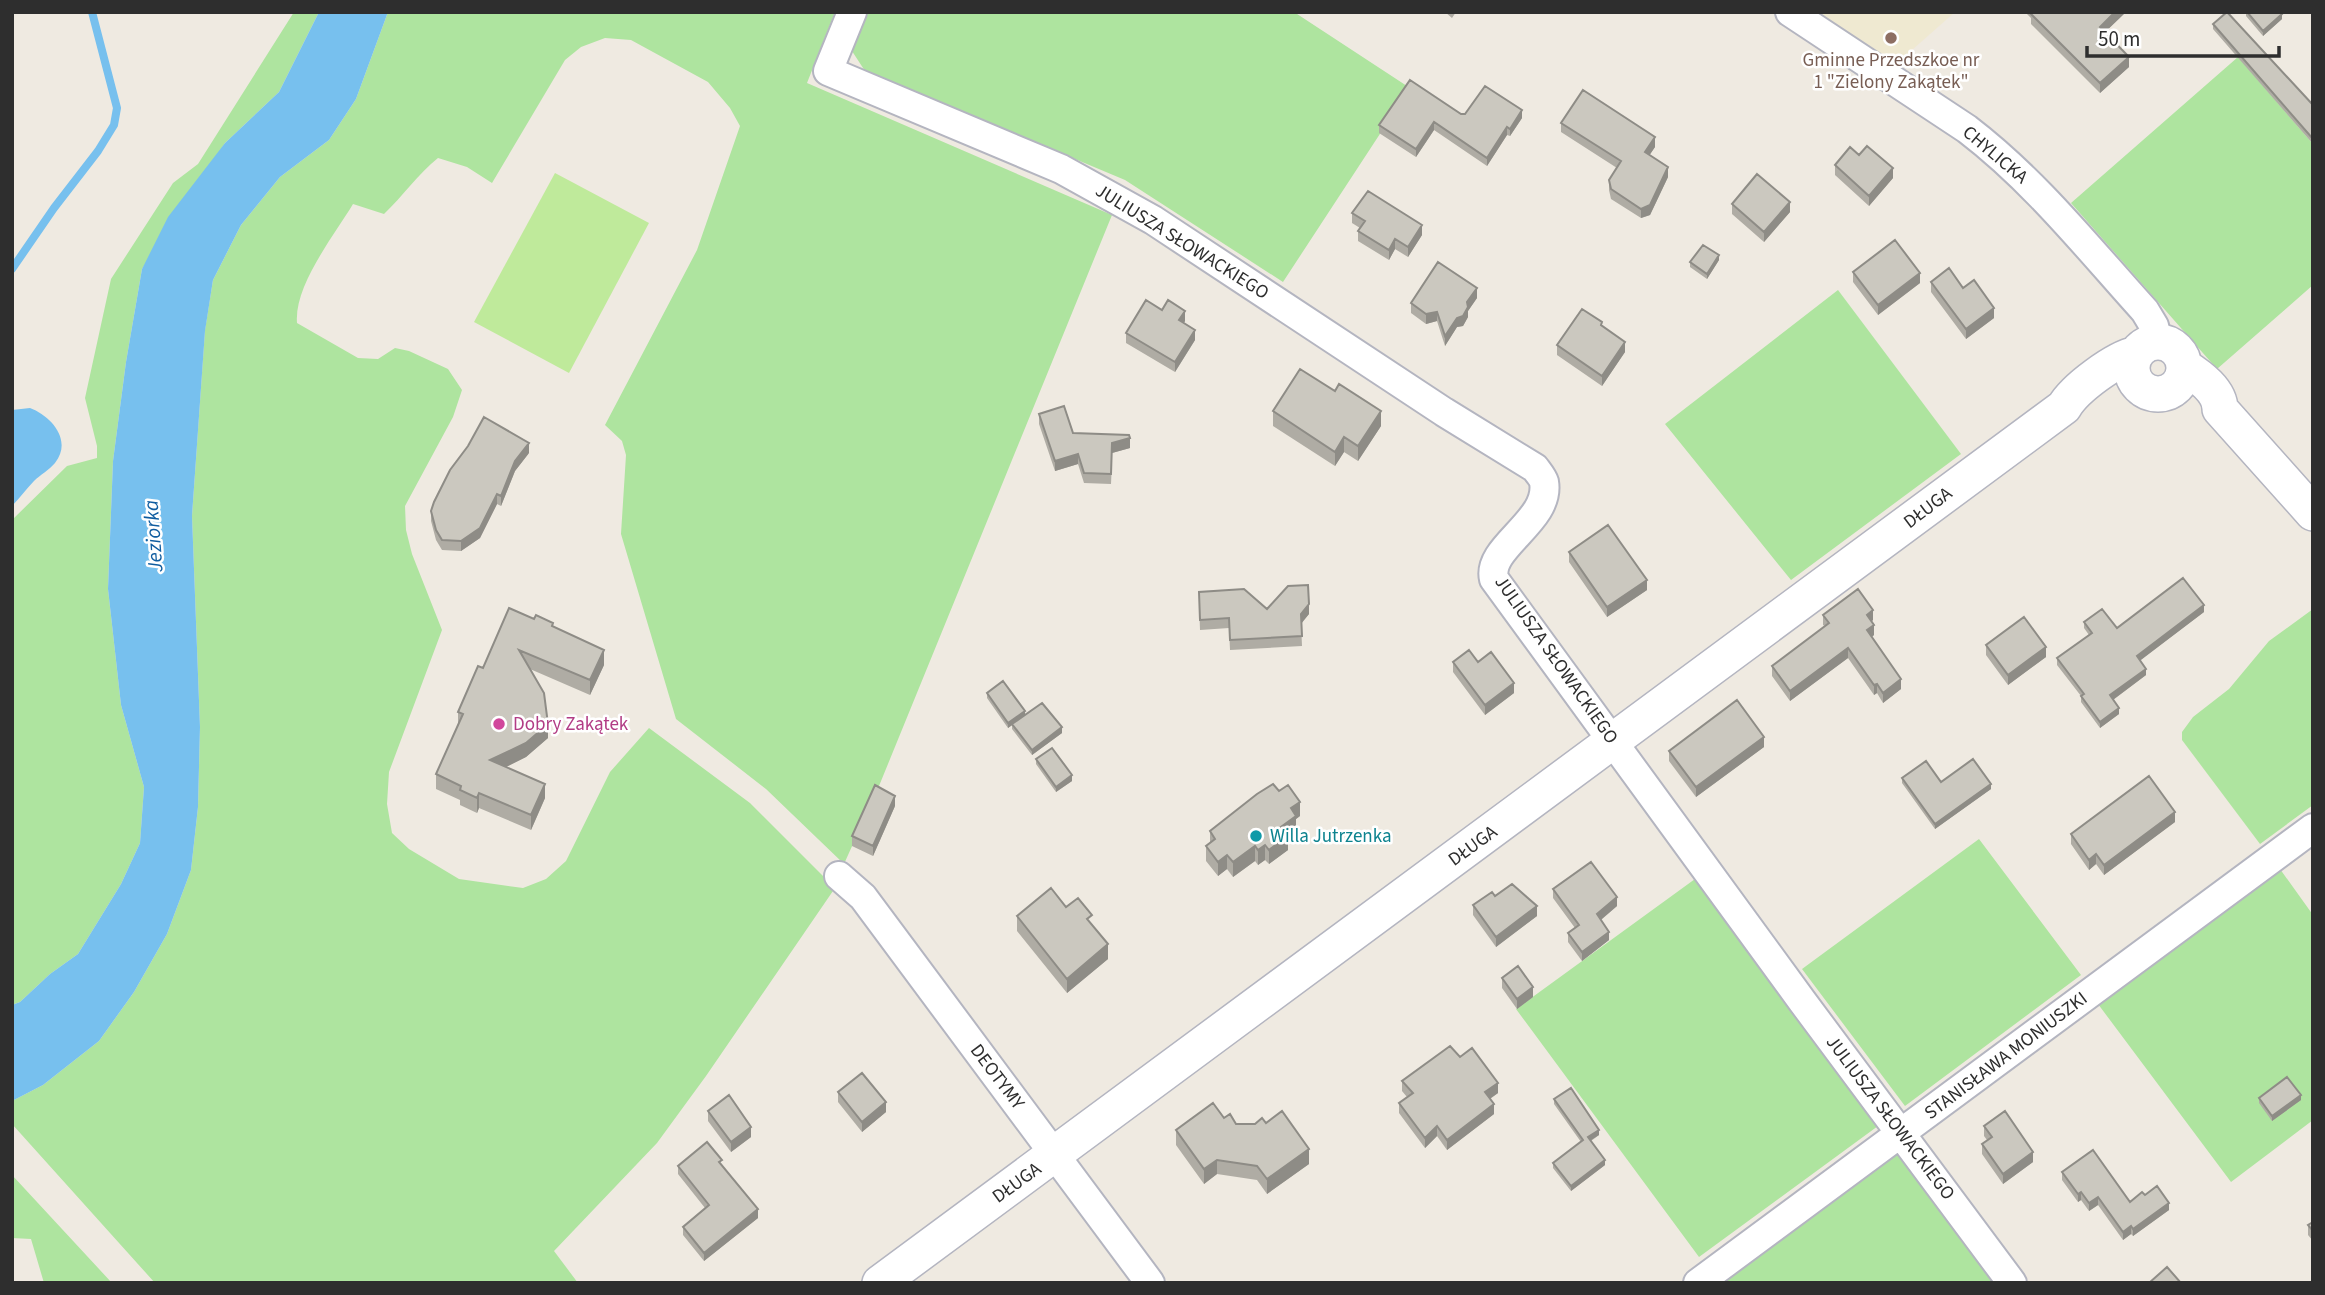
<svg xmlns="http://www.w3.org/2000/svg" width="2325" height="1295" font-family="'Source Sans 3',sans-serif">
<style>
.education{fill:#efe9d1}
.green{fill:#aee49f}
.pitch{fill:#bfea9b}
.water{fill:#77c0ee}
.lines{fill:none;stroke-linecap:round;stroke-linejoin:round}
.stream{stroke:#77c0ee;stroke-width:8}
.minor-casing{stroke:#b4b5c0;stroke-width:32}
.tertiary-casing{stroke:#b4b5c0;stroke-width:38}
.minor{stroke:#fff;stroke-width:28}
.tertiary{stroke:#fff;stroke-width:35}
.wall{fill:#afaca4}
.shaded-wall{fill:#8e8c86}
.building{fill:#cbc8bf;stroke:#8e8c86;stroke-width:2}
.education-dot{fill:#8d6e63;stroke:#fff;stroke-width:2.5}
.hotel-dot{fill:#d1479c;stroke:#fff;stroke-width:2.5}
.culture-dot{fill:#0f9aa8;stroke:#fff;stroke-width:2.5}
.labels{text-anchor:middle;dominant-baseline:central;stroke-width:5;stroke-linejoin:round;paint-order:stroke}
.education-label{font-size:19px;fill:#785e54;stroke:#fff}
.street-label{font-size:19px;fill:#2e2e2e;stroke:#fff}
.hotel-label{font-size:19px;fill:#b23c85;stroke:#fff;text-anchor:start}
.culture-label{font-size:19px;fill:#0d838f;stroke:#fff;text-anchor:start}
.water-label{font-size:21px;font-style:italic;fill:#105da0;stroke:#fff}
</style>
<rect width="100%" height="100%" fill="#efeae1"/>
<path class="education" d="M1818,12H1955L1895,65Z"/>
<path class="green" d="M294,12H319L279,92L225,143L142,269L126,362L113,461L108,589L121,705L144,787L140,843L121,884L78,954L50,974L20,1002L12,1005V520L67,466L97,458V446L85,398L111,279L173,183L198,164Z
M388,12H835L807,83L1112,215L879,786L844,864L766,789L676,719L621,534L626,455L622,441L605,425L697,250L740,126L730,108L708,82L631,40L605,38L581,47L565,60L492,183L467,167L438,158C418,174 403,196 384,214L353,204C334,236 294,285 297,323L358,358L378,359L395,348L409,351L448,369L462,390L453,417L405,506L406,530L412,554L442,630L389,772L387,804L392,833L409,849L459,879L523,888L546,879L566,861L610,772L649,728L750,803L835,888L706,1076L657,1143L554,1251L578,1283H155L12,1124V1101L43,1085L99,1041L134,992L167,934L191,870L198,807L200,727L192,516L205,330L213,280L241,225L280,177L329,140L356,99Z
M864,12H1294L1410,88L1283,282L1125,180L865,71L850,48Z
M2238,57L2313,144V285L2217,369L2071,203Z
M1838,290L1961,454L1791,580L1665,424Z
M2313,609V805L2260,844L2182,740V732L2193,717L2229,689L2269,641Z
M1979,839L2081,975L1905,1106L1802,969Z
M2280,869L2313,915V1120L2231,1182L2098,1004Z
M1695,879L1878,1126L1699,1257L1516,1009Z
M1897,1152L1993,1283H1720Z
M12,1175L112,1283H44L31,1239L12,1238Z"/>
<path class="pitch" d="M555,173L649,223L569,373L474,322Z"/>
<path class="water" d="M319,12H388L356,99L329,140L280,177L241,225L213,280L205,331L192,516L200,727L198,807L191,870L167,934L134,992L99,1041L43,1085L12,1101V1005L20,1002L50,974L78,954L121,884L140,843L144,787L121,705L108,589L113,461L126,362L142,269L168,217L225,143L279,92Z
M30,408C51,416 73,440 55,463C49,470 40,475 34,481C26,489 20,498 12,506V410Z"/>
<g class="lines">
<path class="stream" d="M12,269L54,208L98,151L114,125L117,108L92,12"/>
<g class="minor-casing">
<path id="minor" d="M852,12L828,71L1061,169L1153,220L1444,412L1535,468C1538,472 1543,478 1544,482C1551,521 1486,547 1494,579L1802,1001L2012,1283
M1790,12L1967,129C2035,181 2088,248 2145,311L2154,326L2158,342
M839,876L863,897L1150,1283
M1698,1283L2313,828"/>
</g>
<g class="tertiary-casing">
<path id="tertiary" d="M2132 368a26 26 0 1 1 52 0a26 26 0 1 1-52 0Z
M2185,367C2199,376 2220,391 2220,409L2313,513
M880,1283L2064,407C2075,388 2115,359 2136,354"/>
</g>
<use href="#minor" class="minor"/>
<use href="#tertiary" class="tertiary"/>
</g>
<path class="wall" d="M1445,12H1456L1452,18Z
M2025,12H2126L2105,32L2129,67L2100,93L2031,24V18Z
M2246,12H2281L2282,19L2263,36L2246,16Z
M2213,24L2313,105V144L2213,29Z
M1461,114L1522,118L1510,136L1507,135L1487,166L1434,130L1416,157L1379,133V125Z
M1561,123L1655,147L1649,155L1668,177L1650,215L1641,218L1611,199L1609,190V180L1617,168L1561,132Z
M1859,155L1893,178L1869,206L1835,175V165Z
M1732,204L1790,212L1764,242L1732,214Z
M1352,213L1422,235L1408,257L1395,249L1389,260L1358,241V231L1360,228L1352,223Z
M1719,260L1707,279L1690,267V262Z
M1853,272L1920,283L1878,315L1853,282Z
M1931,282L1963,288L1994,318L1966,339L1931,292Z
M1477,298L1468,311V317L1463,326L1457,327L1445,346L1437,321L1426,324L1411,313V303Z
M1162,310L1185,321L1184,323L1195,340L1175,372L1126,343V333Z
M1602,326L1625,352L1602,386L1557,355V345Z
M1273,411L1381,426L1358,461L1344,452L1335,466L1273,426Z
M1039,414L1073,433L1130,448L1112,453L1111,484L1084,483L1078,464L1055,471L1039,424Z
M529,453L515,471L501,506L497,504L480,538L461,551L442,550L436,540L431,521V511Z
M1569,552L1647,590L1607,617L1569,562Z
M1199,602L1309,614L1301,623L1302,646L1230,650L1229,628L1200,630Z
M2204,612L2140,660L2146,675L2113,700L2119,714L2100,728L2081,702V696L2057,665V658L2089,635L2084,628V622L2117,628Z
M1823,615L1873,620L1871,622L1874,635L1872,637L1901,689L1883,703L1877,693L1874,695L1848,658L1790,701L1772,676V666L1825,626L1823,625Z
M553,627L604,665L590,695L530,669L548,738L526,757L506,767L545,798L531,830L479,808L477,813L460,805V800L436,789V774L458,726V712L483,668Z
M1986,645L2046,657L2008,685L1986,655Z
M1453,662H1478L1514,693L1485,715L1453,672Z
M987,693L1025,715L1062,733L1032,755L1012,729V725L1008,728L987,698Z
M1764,747L1696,797L1669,761V751Z
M1036,759L1072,781L1056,792L1036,764Z
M1902,778L1941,782L1991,789L1935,829L1902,783Z
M895,806L873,856L852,846V836Z
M1300,816L1296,819V831L1288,837V850L1269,864L1265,860L1258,865L1255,861L1233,877L1227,869L1218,876L1206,861V846L1210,843V831Z
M2175,822L2104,875L2096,864L2089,870L2071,844V834Z
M1553,889L1617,906L1601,920L1609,940L1582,961L1568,942V933L1575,928L1553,898Z
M1495,896L1537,916L1496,947L1473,915V905Z
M1066,907L1092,924L1108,959L1067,993L1017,931V916Z
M1502,978L1533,997L1517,1009L1502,988Z
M1460,1057L1498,1093L1490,1099L1494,1114L1447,1150L1437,1136L1425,1148L1399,1113V1103L1407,1097L1402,1091V1081Z
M838,1092L886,1112L862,1132L838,1102Z
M2259,1098L2301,1100L2272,1121L2259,1103Z
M1554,1099L1599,1135L1591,1141L1605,1165L1571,1191L1553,1168V1163L1581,1142L1554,1104Z
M708,1111L751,1137L731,1152L708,1121Z
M1224,1118L1236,1124L1266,1123L1309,1164L1267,1194L1257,1180L1217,1174L1204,1184L1176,1145V1130Z
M1984,1126L2033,1162L2003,1184L1982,1154V1144L1987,1140L1984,1136Z
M722,1165L758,1218L704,1261L683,1235V1227L705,1208L678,1174V1166Z
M2062,1172L2130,1202L2145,1195L2169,1210L2133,1236L2131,1234L2123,1240L2098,1205L2089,1211L2081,1200L2078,1202L2062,1180Z
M2313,1222V1241L2308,1235V1225Z"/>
<path class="shaded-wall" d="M2115,12H2126L2100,37V27Z
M2282,14V19L2263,36V31Z
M2129,57V67L2100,93V83Z
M1522,110V118L1510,136V129Z
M1434,122V130L1416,157V149Z
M1507,127V135L1487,166V158Z
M1655,137V147L1645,162V152Z
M1668,167V177L1650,215L1641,218V209Z
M1893,168V178L1869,206V196Z
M1790,202V212L1764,242V232Z
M1422,225V235L1408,257V247Z
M1395,239V249L1389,260V250Z
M1719,255V260L1707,279V274Z
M1920,273V283L1878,315V305Z
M1477,288V298L1468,311V317L1463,326L1457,327L1445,346V336Z
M1994,308V318L1966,339V329Z
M1185,311V321L1179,330V320Z
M1437,312V321L1426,324V314Z
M1195,330V340L1175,372V362Z
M1625,342V352L1602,386V376Z
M1381,411V426L1358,461V446Z
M1344,437V452L1335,466V452Z
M1130,438V448L1112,453L1111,484L1112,443Z
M529,443V453L515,471L501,506V496L515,461Z
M1078,454V464L1055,471V461Z
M497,494V504L480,538L461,551V541Z
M1647,580V590L1607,617V607Z
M1309,604V614L1301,624V614Z
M2204,605V612L2137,663V656Z
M1873,610V620L1867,625V615Z
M1874,625V635L1867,640V630Z
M2046,647V657L2008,685V675Z
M1848,648V658L1790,701V691Z
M604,650V665L590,695V680Z
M2146,669V675L2110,702V695Z
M1901,679V689L1883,703V693Z
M1514,683V693L1485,715V705Z
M1877,684V693L1874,695V685Z
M2119,708V714L2100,728V722Z
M1025,711V716L1008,728V723Z
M548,724V738L526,757L490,775V760Z
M1062,727V733L1032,755V750Z
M1764,737V747L1696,797V787Z
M1072,775V781L1056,792V787Z
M545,784V798L531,830V815Z
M1991,784V789L1935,829V824Z
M479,793V808L477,813V798Z
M895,796V806L873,856V846Z
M1300,802V816L1296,819V831L1288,837V850L1269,864V850L1291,808Z
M2175,812V822L2104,875V865Z
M1265,845V860L1258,865V850Z
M1255,846V861L1233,877V862Z
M2096,854V864L2089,870V860Z
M1227,855V869L1218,876V862Z
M1617,897V906L1597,923V914Z
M1537,906V916L1496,947V937Z
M1609,932V940L1582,961V952Z
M1108,944V959L1067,993V979Z
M1533,987V997L1517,1009V999Z
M1498,1083V1093L1485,1102V1092Z
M2301,1095V1100L2272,1121V1116Z
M886,1102V1112L862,1132V1122Z
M1494,1104V1114L1447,1150V1140Z
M1437,1126V1136L1425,1148V1138Z
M751,1127V1137L731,1152V1142Z
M1599,1130V1135L1588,1142V1137Z
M1309,1149V1164L1267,1194V1179Z
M2033,1152V1162L2003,1184V1174Z
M1217,1160V1174L1204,1184V1169Z
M1605,1160V1165L1571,1191V1186Z
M2081,1192V1200L2078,1202V1194Z
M2098,1197V1205L2089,1211V1203Z
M2169,1203V1210L2133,1236V1229Z
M758,1209V1218L704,1261V1253Z
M2131,1226V1234L2123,1240V1232Z"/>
<path class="building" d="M2033,12H2115L2100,27L2129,57L2100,83L2031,14Z
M2227,12L2313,105V139L2213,24Z
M2247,12H2281L2282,14L2263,31Z
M1410,80L1461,114H1465L1485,86L1522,110L1510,129L1507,127L1487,158L1434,122L1416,149L1379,125Z
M1583,90L1655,137L1645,152L1668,167L1650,205L1641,209L1611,189L1609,180L1621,161L1561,123Z
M1867,146L1893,168L1869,196L1835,165L1850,147L1859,155Z
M1757,174L1790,202L1764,232L1732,204Z
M1368,191L1422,225L1408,247L1395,239L1389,250L1358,231L1365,221L1352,213Z
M1895,240L1920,273L1878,305L1853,272Z
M1703,245L1719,255L1707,274L1690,262Z
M1438,262L1477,288L1467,302L1468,307L1463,316L1457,318L1445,336L1437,312L1426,314L1411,303Z
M1949,268L1963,288L1974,280L1994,308L1966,329L1931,282Z
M1146,300L1162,310L1168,300L1185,311L1179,320L1195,330L1175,362L1126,333Z
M1582,309L1602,322L1601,325L1625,342L1602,376L1557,345Z
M1300,369L1335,391L1339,384L1381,411L1358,446L1344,437L1335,452L1273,411Z
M1064,406L1073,433L1129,435L1130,438L1112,443L1111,474L1084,473L1078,454L1055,461L1039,414Z
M484,417L529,443L515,461L501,496L497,494L480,528L461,541L442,540L436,530L431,511L434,502L450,470L468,446Z
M1608,525L1647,580L1607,607L1569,552Z
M2183,578L2204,605L2137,656L2146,669L2110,695L2119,708L2100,722L2081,696L2084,694L2057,658L2092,633L2084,622L2102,609L2117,628Z
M1308,585L1309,604L1301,614L1302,636L1230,640L1229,618L1200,620L1199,592L1244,589L1267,609L1288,586Z
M1858,589L1873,610L1867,615L1874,625L1867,630L1901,679L1883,693L1877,684L1874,685L1848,648L1790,691L1772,666L1829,623L1823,615Z
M509,608L534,619L536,615L553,623L552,626L604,650L590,680L519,650L544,693L548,724L526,743L490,760L545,784L531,815L479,793L477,798L460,790L461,786L436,774L463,714L458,712L478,666L483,668Z
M2024,617L2046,647L2008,675L1986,645Z
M1469,650L1478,662L1491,652L1514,683L1485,705L1453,662Z
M1003,681L1025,711L1008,723L987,693Z
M1737,700L1764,737L1696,787L1669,751Z
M1042,703L1062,727L1032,750L1012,724Z
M1052,748L1072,775L1056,787L1036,759Z
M1973,759L1991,784L1935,824L1902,778L1926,761L1941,782Z
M2149,776L2175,812L2104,865L2096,854L2089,860L2071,834Z
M1273,784L1279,791L1288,785L1300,802L1291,808L1296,816L1281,827L1288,835L1269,850L1265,845L1258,850L1255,846L1233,862L1227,855L1218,862L1206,846L1215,839L1210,831L1257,794Z
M875,785L895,796L873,846L852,836Z
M1591,862L1617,897L1597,914L1609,932L1582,952L1568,933L1579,925L1553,889Z
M1512,884L1537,906L1496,937L1473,905L1492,892L1495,896Z
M1051,888L1066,907L1078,898L1092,915L1087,919L1108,944L1067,979L1017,916Z
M1518,966L1533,987L1517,999L1502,978Z
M1450,1046L1460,1057L1472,1048L1498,1083L1485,1092L1494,1104L1447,1140L1437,1126L1425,1138L1399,1103L1413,1093L1402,1081Z
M862,1073L886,1102L862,1122L838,1092Z
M2287,1077L2301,1095L2272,1116L2259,1098Z
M1571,1088L1599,1130L1588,1137L1605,1160L1571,1186L1553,1163L1583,1140L1554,1099Z
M729,1095L751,1127L731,1142L708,1111Z
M1213,1103L1224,1118L1230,1114L1236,1124H1255L1262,1118L1266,1123L1282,1111L1309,1149L1267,1179L1257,1166L1217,1160L1204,1169L1176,1130Z
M2005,1111L2033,1152L2003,1174L1982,1144L1992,1137L1984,1126Z
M707,1142L722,1160L719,1162L758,1209L704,1253L683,1227L709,1205L678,1166Z
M2093,1150L2130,1202L2142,1192L2145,1195L2157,1186L2169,1203L2133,1229L2131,1226L2123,1232L2098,1197L2089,1203L2081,1192L2078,1194L2062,1172Z
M2313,1222V1231L2308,1225Z
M2167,1267L2181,1283H2149Z"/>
<circle class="education-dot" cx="1891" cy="38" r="7"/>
<circle class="hotel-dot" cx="499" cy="724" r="7"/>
<circle class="culture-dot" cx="1256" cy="836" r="7"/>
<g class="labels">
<g class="education-label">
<text x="1891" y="60">Gminne Przedszkoe nr<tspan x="1891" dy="22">1 "Zielony Zakątek"</tspan></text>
</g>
<g class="street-label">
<text transform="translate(1995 155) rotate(40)">CHYLICKA</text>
<text transform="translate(1182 242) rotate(32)">JULIUSZA SŁOWACKIEGO</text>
<text transform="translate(1928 508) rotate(-37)">DŁUGA</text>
<text transform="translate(1556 660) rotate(55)">JULIUSZA SŁOWACKIEGO</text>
<text transform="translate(1473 846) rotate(-36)">DŁUGA</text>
<text transform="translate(2006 1056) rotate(-37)">STANISŁAWA MONIUSZKI</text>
<text transform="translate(997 1077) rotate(53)">DEOTYMY</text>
<text transform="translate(1890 1118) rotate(53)">JULIUSZA SŁOWACKIEGO</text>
<text transform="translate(1017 1183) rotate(-36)">DŁUGA</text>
</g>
<g class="hotel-label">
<text x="513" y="724">Dobry Zakątek</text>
</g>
<g class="culture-label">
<text x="1270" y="836">Willa Jutrzenka</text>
</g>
<g class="water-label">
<text transform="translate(153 536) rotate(-94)">Jeziorka</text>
</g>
</g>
<rect width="2325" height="1295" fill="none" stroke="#2e2e2e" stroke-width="28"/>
<path d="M2087 46v10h192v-10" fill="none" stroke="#2e2e2e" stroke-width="3.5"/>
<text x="2098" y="46" font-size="21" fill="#2e2e2e" stroke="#ffffff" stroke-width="5" paint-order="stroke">50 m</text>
</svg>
